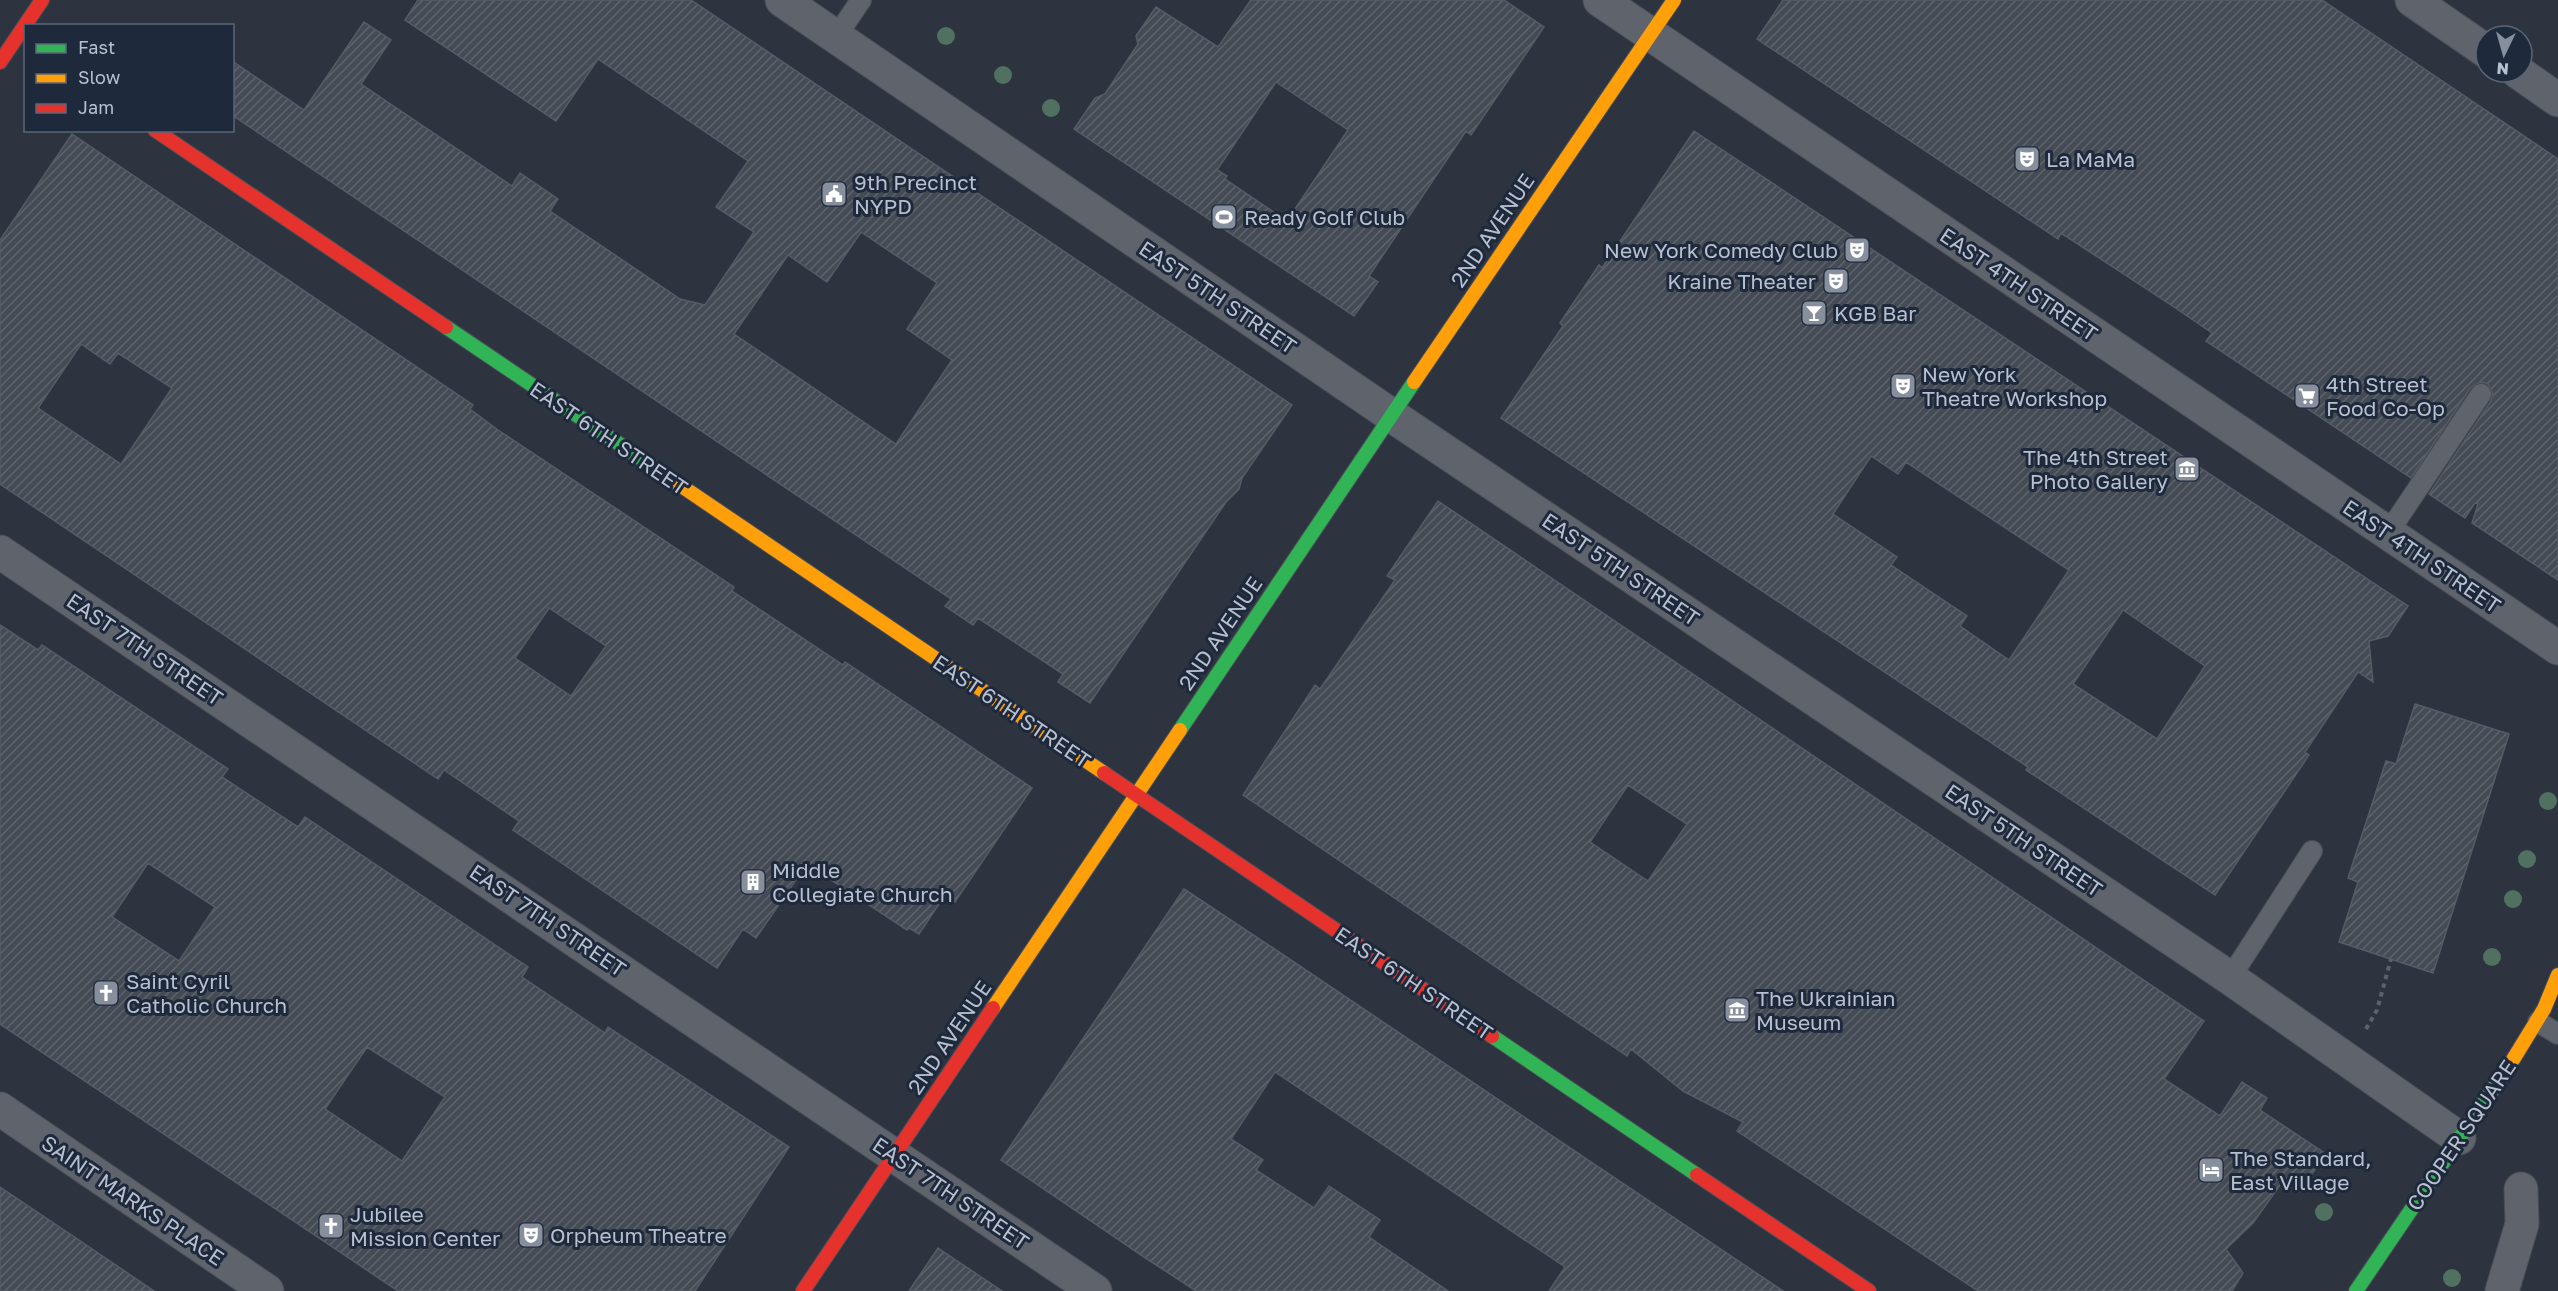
<svg xmlns="http://www.w3.org/2000/svg" width="2558" height="1291" font-family="'Golos Text',sans-serif">
<style>
.building{fill:url(#building-hatch);stroke:#555c66;stroke-width:1.5;fill-rule:evenodd}
.lines{fill:none;stroke-linecap:round;stroke-linejoin:round}
.lane-casing{stroke:#4a4f57;stroke-width:22}
.street-casing{stroke:#4a4f57;stroke-width:35}
.fast-casing{stroke:#4a4f57;stroke-width:16}
.slow-casing{stroke:#4a4f57;stroke-width:16}
.jam-casing{stroke:#4a4f57;stroke-width:16}
.path{stroke:#5b6269;stroke-width:4;stroke-dasharray:4.5 4.5;stroke-linecap:butt}
.lane{stroke:#5e636c;stroke-width:20}
.street{stroke:#5e636c;stroke-width:33}
.fast{stroke:#30b455;stroke-width:14}
.slow{stroke:#ff9f0a;stroke-width:14}
.jam{stroke:#e5322d;stroke-width:14}
.tree{fill:#507060}
.labels{text-anchor:middle;dominant-baseline:central;stroke-width:6;stroke-linejoin:round;paint-order:stroke}
.poi-label{font-size:21px;fill:#b8c0cf;stroke:#1e293c;text-anchor:start}
.street-label{font-size:21px;fill:#b8c0cf;stroke:#1e293c}
</style>
<defs>
<pattern id="building-hatch" width="6" height="6" patternUnits="userSpaceOnUse" patternTransform="scale(1.5)"><rect width="6" height="6" fill="#454b54"/><path d="M-1 1l2-2M0 6l6-6M5 7l2-2" fill="none" stroke="#5e636c"/></pattern>
</defs>
<rect width="100%" height="100%" fill="#2d343f"/>
<path class="building" d="M418,0H691L1292,405L1242,478L1239,489L1226,502L1090,703L1058,682L1063,674L978,618L973,625L945,606L951,599L232,115V61L304,110L364,22L391,40L361,84L512,186L520,173L558,199L550,211L680,299L705,305L754,232L716,207L748,161L598,59L556,121L405,20ZM861,232L937,283L907,329L952,360L896,444L734,334L788,255L827,282Z
M1251,0H1504L1544,27L1471,135L1466,131L1369,276L1378,282L1354,316L1074,129L1095,98L1105,94L1138,44L1136,36L1156,7L1218,47ZM1276,82L1348,130L1287,221L1225,179L1227,176L1217,170Z
M1783,0H2322L2558,159V580L2472,523L2478,504L2475,503L2465,518L2429,494L2491,401L2493,394L2488,384L2481,382L2471,387L2411,478L2206,341L2212,333L2174,307L2061,233L2058,239L1757,39Z
M1694,131L2408,606L2388,636L2369,641L2373,682L2358,672L2305,752L2309,755L2215,895L2026,770L2028,767L1501,418L1563,326L1560,323L1599,265L1602,268ZM1871,456L1898,474L1906,462L2069,570L2009,660L1960,626L1967,616L1891,565L1897,557L1833,514ZM2123,610L2205,666L2157,739L2073,684Z
M72,134L473,405L470,409L498,430L734,587L732,591L843,665L845,662L1032,788L955,902L945,895L919,934L909,928L907,930L807,864L756,938L743,929L717,968L513,830L519,821L444,770L438,779L0,484V240ZM81,344L110,364L118,353L172,388L121,464L38,408ZM549,608L606,646L571,696L515,658Z
M1438,501L2204,1021L2164,1079L2220,1116L2242,1082L2267,1098L2260,1110L2326,1154L2299,1192L2283,1181L2253,1223L2226,1249L2243,1273L2232,1291H1978L1737,1131L1743,1122L1683,1091L1631,1049L1627,1056L1243,795L1315,685L1320,689L1395,580L1387,576ZM1628,785L1687,824L1648,881L1590,842Z
M0,625L38,650L42,645L228,769L222,777L298,827L305,817L528,967L522,977L605,1033L608,1027L789,1147L695,1291H398L0,1024ZM148,863L215,907L179,961L112,917ZM367,1047L445,1097L402,1161L325,1109Z
M2415,704L2509,734L2433,973L2339,942L2358,882L2348,878L2386,761L2396,764Z
M1184,889L1276,950L1783,1291H1549L1565,1267L1275,1072L1231,1139L1263,1160L1256,1170L1314,1208L1329,1186L1380,1220L1369,1237L1448,1291H1196L1147,1259L1001,1160Z
M0,1187L76,1238L154,1291H0Z
M938,1248L1002,1291H909Z"/>
<g class="lines">
<g class="lane-casing">
<path id="lane" d="M836,37L861,0
M2388,533L2481,394
M2230,978L2312,851
M2538,1022L2558,1034"/>
</g>
<g class="street-casing">
<path id="street" d="M782,0L1391,415L2230,978L2459,1138
M1600,0L2558,648
M2412,0L2486,51
M2518,72L2558,100
M0,552L1095,1291
M0,1109L267,1291
M2502,1291L2522,1224L2521,1189"/>
</g>
<g class="fast-casing">
<path id="fast" d="M446,327L680,485
M1180,730L1414,382
M1492,1036L1697,1175
M2356,1291L2514,1058"/>
</g>
<g class="slow-casing">
<path id="slow" d="M1414,382L1674,0
M680,485L1104,773
M993,1008L1180,730
M2514,1058L2544,1009L2558,975"/>
</g>
<g class="jam-casing">
<path id="jam" d="M0,62L42,0
M155,130L446,327
M1104,773L1492,1036
M1697,1175L1869,1291
M803,1291L993,1008"/>
</g>
<path class="path" d="M2366,1029L2377,1010L2391,959"/>
<use href="#lane" class="lane"/>
<use href="#street" class="street"/>
<use href="#fast" class="fast"/>
<use href="#slow" class="slow"/>
<use href="#jam" class="jam"/>
</g>
<g class="tree">
<circle cx="946" cy="36" r="9"/>
<circle cx="1003" cy="75" r="9"/>
<circle cx="1051" cy="108" r="9"/>
<circle cx="2548" cy="801" r="9"/>
<circle cx="2527" cy="859" r="9"/>
<circle cx="2513" cy="899" r="9"/>
<circle cx="2492" cy="957" r="9"/>
<circle cx="2324" cy="1212" r="9"/>
<circle cx="2452" cy="1278" r="9"/>
</g>
<defs>
<g id="theatre-square" transform="scale(1.35)"><rect x="-9" y="-9" width="18" height="18" rx="4" fill="#878f9d" stroke="#1e293c"/><path d="M-5-5.5Q0-4 5-5.5V0Q5 5 0 6Q-5 5-5 0ZM-3.3-2.5H-1v1.5H-3.3ZM1-2.5H3.3v1.5H1ZM-2.8 1Q0 5.5 2.8 1Z" fill="#fff"/></g>
<g id="civic-square" transform="scale(1.35)"><rect x="-9" y="-9" width="18" height="18" rx="4" fill="#878f9d" stroke="#1e293c"/><path d="M-.6-6.5H3V-4.5H.6V-3L4-1V1h2V6H-6V1h2V-1L-.6-3ZM-1.2 2.5V6h2.4V2.5Z" fill="#fff"/></g>
<g id="stadium-square" transform="scale(1.35)"><rect x="-9" y="-9" width="18" height="18" rx="4" fill="#878f9d" stroke="#1e293c"/><path d="M0-5a6.5 5 0 1 0 0 10a6.5 5 0 1 0 0-10ZM-3.5-1.8h7v3.6h-7Z" fill="#fff"/></g>
<g id="bar-square" transform="scale(1.35)"><rect x="-9" y="-9" width="18" height="18" rx="4" fill="#878f9d" stroke="#1e293c"/><path d="M-6-5H6L.8 .8V4.5H3.5V6h-7V4.5H-.8V.8Z" fill="#fff"/></g>
<g id="supermarket-square" transform="scale(1.35)"><rect x="-9" y="-9" width="18" height="18" rx="4" fill="#878f9d" stroke="#1e293c"/><path d="M-6-5.5h2.5l.6 2H6L4.5 2H-2.5L-4.4-4H-6ZM-1.5 3.2a1.3 1.3 0 1 0 .1 0ZM3 3.2a1.3 1.3 0 1 0 .1 0Z" fill="#fff"/></g>
<g id="museum-square" transform="scale(1.35)"><rect x="-9" y="-9" width="18" height="18" rx="4" fill="#878f9d" stroke="#1e293c"/><path d="M0-6L6-3V-2H-6V-3ZM-5-1h2V3h-2ZM-1-1h2V3h-2ZM3-1h2V3H3ZM-6 4H6V6H-6Z" fill="#fff"/></g>
<g id="building-square" transform="scale(1.35)"><rect x="-9" y="-9" width="18" height="18" rx="4" fill="#878f9d" stroke="#1e293c"/><path d="M-4-6H4V6H1V3H-1V6H-4ZM-2.5-4.3h1.7v1.8h-1.7ZM.8-4.3h1.7v1.8H.8ZM-2.5-1h1.7V.8h-1.7ZM.8-1h1.7V.8H.8Z" fill="#fff"/></g>
<g id="church-square" transform="scale(1.35)"><rect x="-9" y="-9" width="18" height="18" rx="4" fill="#878f9d" stroke="#1e293c"/><path d="M-1.2-6h2.4v3.5h3.3v2.4h-3.3V6h-2.4V-.1h-3.3v-2.4h3.3Z" fill="#fff"/></g>
<g id="hotel-square" transform="scale(1.35)"><rect x="-9" y="-9" width="18" height="18" rx="4" fill="#878f9d" stroke="#1e293c"/><path d="M-6-4.5h1.5V1H6V5H4.5V3h-9V5H-6ZM-4 0a1.8 1.8 0 1 1 3.6 0ZM.5 0V-2.5h3Q6-2.5 6 0Z" fill="#fff"/></g>
</defs>
<g fill-rule="evenodd">
<use href="#theatre-square" x="2027" y="159"/>
<use href="#civic-square" x="834" y="194"/>
<use href="#stadium-square" x="1224" y="217"/>
<use href="#theatre-square" x="1857" y="250"/>
<use href="#theatre-square" x="1836" y="281"/>
<use href="#bar-square" x="1814" y="313"/>
<use href="#theatre-square" x="1903" y="386"/>
<use href="#supermarket-square" x="2307" y="396"/>
<use href="#museum-square" x="2187" y="469"/>
<use href="#building-square" x="753" y="882"/>
<use href="#church-square" x="106" y="993"/>
<use href="#museum-square" x="1737" y="1010"/>
<use href="#hotel-square" x="2211" y="1170"/>
<use href="#church-square" x="331" y="1226"/>
<use href="#theatre-square" x="531" y="1235"/>
</g>
<g class="labels">
<g class="poi-label">
<text x="2046" y="159">La MaMa</text>
<text x="854" y="182">9th Precinct<tspan x="854" dy="24">NYPD</tspan></text>
<text x="1244" y="217">Ready Golf Club</text>
<text x="1838" y="250" text-anchor="end">New York Comedy Club</text>
<text x="1816" y="281" text-anchor="end">Kraine Theater</text>
<text x="1834" y="313">KGB Bar</text>
<text x="1922" y="374">New York<tspan x="1922" dy="24">Theatre Workshop</tspan></text>
<text x="2326" y="384">4th Street<tspan x="2326" dy="24">Food Co-Op</tspan></text>
<text x="2168" y="457" text-anchor="end">The 4th Street<tspan x="2168" dy="24">Photo Gallery</tspan></text>
<text x="772" y="870">Middle<tspan x="772" dy="24">Collegiate Church</tspan></text>
<text x="126" y="981">Saint Cyril<tspan x="126" dy="24">Catholic Church</tspan></text>
<text x="1756" y="998">The Ukrainian<tspan x="1756" dy="24">Museum</tspan></text>
<text x="2230" y="1158">The Standard,<tspan x="2230" dy="24">East Village</tspan></text>
<text x="350" y="1214">Jubilee<tspan x="350" dy="24">Mission Center</tspan></text>
<text x="550" y="1235">Orpheum Theatre</text>
</g>
<g class="street-label">
<text transform="translate(1492 230) rotate(-56)">2ND AVENUE</text>
<text transform="translate(2019 284) rotate(34)">EAST 4TH STREET</text>
<text transform="translate(1218 297) rotate(34)">EAST 5TH STREET</text>
<text transform="translate(609 438) rotate(34)">EAST 6TH STREET</text>
<text transform="translate(2422 556) rotate(34)">EAST 4TH STREET</text>
<text transform="translate(1621 569) rotate(34)">EAST 5TH STREET</text>
<text transform="translate(1220 633) rotate(-56)">2ND AVENUE</text>
<text transform="translate(145 649) rotate(34)">EAST 7TH STREET</text>
<text transform="translate(1012 711) rotate(34)">EAST 6TH STREET</text>
<text transform="translate(2024 840) rotate(34)">EAST 5TH STREET</text>
<text transform="translate(548 920) rotate(34)">EAST 7TH STREET</text>
<text transform="translate(1414 983) rotate(34)">EAST 6TH STREET</text>
<text transform="translate(949 1037) rotate(-56)">2ND AVENUE</text>
<text transform="translate(2461 1135) rotate(-56)">COOPER SQUARE</text>
<text transform="translate(951 1193) rotate(34)">EAST 7TH STREET</text>
<text transform="translate(133 1200) rotate(34)">SAINT MARKS PLACE</text>
</g>
</g>
<rect x="24" y="24" width="210" height="108" fill="#1e293c" stroke="#5c6577" stroke-width="1.5"/>
<rect x="36" y="44" width="30" height="9" fill="#30b455" stroke="#5c6577" stroke-width="1.5"/>
<text x="78" y="54" font-size="18" fill="#b8c0cf">Fast</text>
<rect x="36" y="74" width="30" height="9" fill="#ff9f0a" stroke="#5c6577" stroke-width="1.5"/>
<text x="78" y="84" font-size="18" fill="#b8c0cf">Slow</text>
<rect x="36" y="104" width="30" height="9" fill="#e5322d" stroke="#5c6577" stroke-width="1.5"/>
<text x="78" y="114" font-size="18" fill="#b8c0cf">Jam</text>
<g transform="translate(2504 54) rotate(185)"><circle r="28" fill="#1e293c" stroke="#5c6577" stroke-width="1.5"/>
<path d="M0-4.5L10 22L0 15L-10 22Z" fill="#878f9d"/>
<text y="-9" font-size="16" font-weight="bold" text-anchor="middle" fill="#b8c0cf">N</text>
</g>
</svg>
